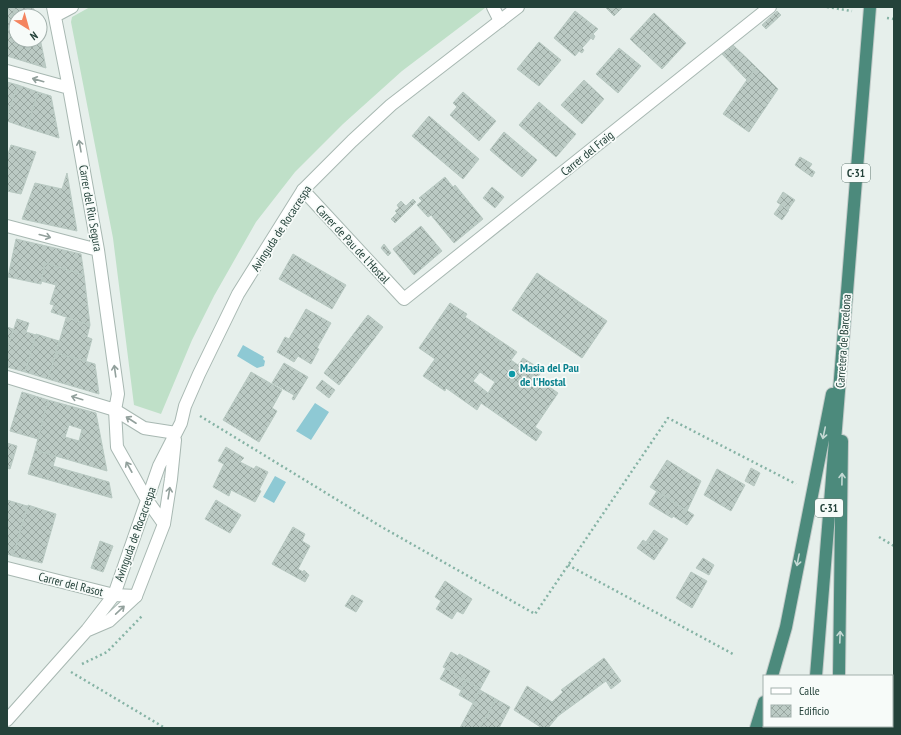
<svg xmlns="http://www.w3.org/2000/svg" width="901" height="735" font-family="'PT Sans Narrow',sans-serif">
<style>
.grass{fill:#bfe0c8}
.water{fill:#8ec9d4}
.building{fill:url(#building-cross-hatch);stroke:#b8c9c2;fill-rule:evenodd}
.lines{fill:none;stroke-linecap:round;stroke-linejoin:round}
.minor-casing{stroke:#a8b8b2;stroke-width:14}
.tertiary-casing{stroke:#a8b8b2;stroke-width:14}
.trunk-casing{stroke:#c2cac8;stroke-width:14}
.path{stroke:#86b3a5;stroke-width:2.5;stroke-dasharray:2 3;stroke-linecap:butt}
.minor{stroke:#fff;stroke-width:12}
.tertiary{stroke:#fff;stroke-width:12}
.trunk{stroke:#4c8a7c;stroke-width:12}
.oneway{stroke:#92a09c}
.oneway2{stroke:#c4d9d4}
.culture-dot{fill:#0f9aa8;stroke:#f7fbf9;stroke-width:1.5}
.labels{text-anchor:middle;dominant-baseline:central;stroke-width:3.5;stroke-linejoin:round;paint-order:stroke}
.shield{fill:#f7fbf9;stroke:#637a73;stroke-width:1}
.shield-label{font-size:11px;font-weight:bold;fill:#24423a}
.street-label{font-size:12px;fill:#24423a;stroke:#f7fbf9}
.culture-label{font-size:12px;font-weight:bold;fill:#0d838f;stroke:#f7fbf9;text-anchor:start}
</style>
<defs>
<pattern id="building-cross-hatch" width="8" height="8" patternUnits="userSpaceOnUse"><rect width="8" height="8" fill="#bbcac4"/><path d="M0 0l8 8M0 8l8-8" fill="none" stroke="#98a6a0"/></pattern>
</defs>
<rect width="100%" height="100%" fill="#e6efeb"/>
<path class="grass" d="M90,7H484L485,8L402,71L343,124L295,172L256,222L214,296L192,340L161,414L134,405L113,238L71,22L72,17Z"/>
<path class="water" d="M243,345L264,357L263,359L265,361L264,366L257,368L237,356Z
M315,403L329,412L311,440L296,431Z
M275,476L286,482L274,503L263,497Z"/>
<path class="building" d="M7,7H15L7,32Z
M15,7H30L34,9L36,16H16V19L12,17Z
M605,7H623L614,16Z
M575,11L598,29L593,34L595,36L593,40L591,38L582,48L584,50L582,53L579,51L575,56L554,38Z
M777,11L781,15L766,29L762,25Z
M654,13L686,43L662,69L630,39Z
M8,30L16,33V40H40V38L46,68L7,56Z
M539,42L561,60L539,86L517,69Z
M733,45L756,67L747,80L722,54Z
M619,48L641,66L618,93L596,74Z
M756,67L778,89L749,132L723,114Z
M584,80L604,99L582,124L561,105Z
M7,82L18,85L7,116Z
M18,85L38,92L27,128L7,121L9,110Z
M38,92L51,96L59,138L27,128Z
M463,92L496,121L479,141L450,115L457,107L453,103Z
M539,102L576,134L556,157L519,125Z
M429,116L479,159L463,179L412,136Z
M504,132L537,160L522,177L490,150Z
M11,145L36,152L21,194L7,191V157Z
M800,157L812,164L809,168L815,172L812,177L795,165Z
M67,173L77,231L22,219L35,183L62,189Z
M445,177L453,187L455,185L483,219L454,243L431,215L428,217L417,205L422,201L419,198Z
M492,187L504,197L495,208L483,198Z
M783,192L795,200L788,210L777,202Z
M413,199L416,202L409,209L406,206Z
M401,201L409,209L395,223L391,219L397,213L395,211L399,208L397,205Z
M781,204L789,210L782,220L774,214Z
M421,226L442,251L414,275L393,249Z
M16,239L81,254L84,275L45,263L41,284L8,277Z
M384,244L391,253L388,256L381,248Z
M293,254L346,285L332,309L279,279Z
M45,263L84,275L90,325L51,312L54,305L50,304L56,285L41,281Z
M537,273L607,321L582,358L512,310Z
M450,303L467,314L465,317L517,352L511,360L518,365L523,358L542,370V371L537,378L558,393L535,427L542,432L536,441L481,403L477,410L446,388L445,391L423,376L435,359L419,348ZM480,372L495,382L488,393L473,381Z
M306,309L331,323L317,348L319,349L311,364L298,356L294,362L277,352L285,337L289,339Z
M368,315L383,327L339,385L324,373Z
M66,318L90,325L87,337L92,339L86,361L56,353Z
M17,319L29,323L26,332L36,335L25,372L7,367V350Z
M7,327L13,329L7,350Z
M36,334L59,341L48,379L25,372Z
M56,353L95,364L99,394L48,379Z
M284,363L308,377L294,400L292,399L294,395L272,383Z
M251,372L282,390L272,408L277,411L259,442L223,420Z
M322,380L335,390L329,398L316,388Z
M22,392L48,400L38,439L10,431Z
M48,400L96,413L107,471L35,450ZM69,425L82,429L79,441L65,437Z
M7,443L17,446L10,469L7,468Z
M226,447L244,458L240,462L254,469L256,466L268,472L259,490L261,491L255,502L231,490L229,496L213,487L224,464L218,461Z
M35,450L56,456L53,466L109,482L112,498L28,474Z
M667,460L701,481L687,511L650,487Z
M751,468L760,473L754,486L745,481Z
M717,469L745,485L731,511L704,495Z
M657,491L694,515L687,525L673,516L672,518L649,504Z
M7,500L27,506L13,556L7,554Z
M216,500L241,515L230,533L205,519Z
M28,505L56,514L42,563L13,556Z
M293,527L305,534L302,541L310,546L298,569L303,572L304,570L309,575L305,582L272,564Z
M654,530L668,539L660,551L646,542Z
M643,540L660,551L654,560L637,548Z
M100,541L113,546L103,572L91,568Z
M703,558L714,565L709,575L696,568Z
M691,572L707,581L692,608L676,598Z
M445,581L472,599L463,614L457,611L452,619L436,609L441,601L435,597Z
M352,595L363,601L356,612L345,606Z
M451,652L458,656L459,654L490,671L480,689L443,667Z
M604,658L621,681L611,689L606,681L558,716L548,728H542L514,710L527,686L552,702L563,692L561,690Z
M446,668L466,681L461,690L440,679Z
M466,681L480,689L473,703L459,695Z
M480,690L496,699L480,728H460Z
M496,699L510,707L499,728H480Z"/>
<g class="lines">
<g class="minor-casing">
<path id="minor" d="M493,7L500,21
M55,16L72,7
M7,71L69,88
M303,190L404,299L770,7
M7,226L98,250
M7,377L115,410L118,394L98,250L69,88L53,7
M7,568L114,595L136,596"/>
</g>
<g class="tertiary-casing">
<path id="tertiary" d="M115,410L117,447L147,500L164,524
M115,410L144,428L176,433
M88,630L109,621L136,596L164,524L171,479L175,440
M7,720L87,630L114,595L159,466L181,423L185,406L199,374L238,294L303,190L352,141L391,105L518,7"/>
</g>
<g class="trunk-casing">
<path id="trunk" d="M772,676L786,627L832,394
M816,676L870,7
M839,676L842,441
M839,726V728
M756,728L764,702
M811,728L812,726"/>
</g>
<path class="path" d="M827,7L852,11
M887,18L894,19
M200,416L380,526L535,614L668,418L796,484
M879,537L894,546
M568,565L733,654
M82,664L107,652L142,616
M71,672L165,728
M890,726L893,728"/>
<use href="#minor" class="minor"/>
<use href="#tertiary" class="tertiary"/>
<use href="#trunk" class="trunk"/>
</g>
<defs><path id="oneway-shaft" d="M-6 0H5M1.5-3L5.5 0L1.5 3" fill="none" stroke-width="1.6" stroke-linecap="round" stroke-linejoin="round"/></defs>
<g class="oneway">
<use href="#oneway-shaft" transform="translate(38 80) rotate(-164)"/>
<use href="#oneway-shaft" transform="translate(80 146) rotate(-100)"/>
<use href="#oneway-shaft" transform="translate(45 236) rotate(15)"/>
<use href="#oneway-shaft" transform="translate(115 371) rotate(-98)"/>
<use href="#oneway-shaft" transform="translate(77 398) rotate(-163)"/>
<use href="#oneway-shaft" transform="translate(131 420) rotate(-147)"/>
<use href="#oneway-shaft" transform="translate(129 467) rotate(-119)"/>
<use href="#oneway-shaft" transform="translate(169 493) rotate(-81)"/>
<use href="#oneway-shaft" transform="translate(120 610) rotate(-43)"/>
</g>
<g class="oneway2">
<use href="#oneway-shaft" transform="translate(824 433) rotate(102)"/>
<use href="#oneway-shaft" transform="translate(842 479) rotate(-89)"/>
<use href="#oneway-shaft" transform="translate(798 560) rotate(101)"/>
<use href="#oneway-shaft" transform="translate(840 637) rotate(-88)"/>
</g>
<circle class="culture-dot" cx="512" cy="374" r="4"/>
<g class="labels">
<g class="shield">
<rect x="842" y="164" width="28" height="18" rx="3"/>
<rect x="815" y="499" width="28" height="18" rx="3"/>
</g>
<g class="shield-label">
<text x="856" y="173">C-31</text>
<text x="829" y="508">C-31</text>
</g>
<g class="street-label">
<text transform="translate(587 153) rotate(-39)">Carrer del Fraig</text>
<text transform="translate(91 208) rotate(80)">Carrer del Riu Segura</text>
<text transform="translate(281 228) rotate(-57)">Avinguda de Rocacrespa</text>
<text transform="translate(353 244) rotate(47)">Carrer de Pau de l'Hostal</text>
<text transform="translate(843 341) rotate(-86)">Carretera de Barcelona</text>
<text transform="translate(135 534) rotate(-70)">Avinguda de Rocacrespa</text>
<text transform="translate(71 584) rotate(14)">Carrer del Rasot</text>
</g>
<g class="culture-label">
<text x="520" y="367">Masia del Pau<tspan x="520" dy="14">de l'Hostal</tspan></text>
</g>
</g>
<rect width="901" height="735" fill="none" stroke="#24423a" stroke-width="16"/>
<rect x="763" y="675" width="130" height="52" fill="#f7fbf9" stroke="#a3b1ad"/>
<rect x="771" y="688" width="20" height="6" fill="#ffffff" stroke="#a3b1ad"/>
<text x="799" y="695" font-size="12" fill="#24423a">Calle</text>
<rect x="771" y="705" width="20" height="12" fill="url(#building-cross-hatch)" stroke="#a3b1ad"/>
<text x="799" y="715" font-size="12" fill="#24423a">Edificio</text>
<g transform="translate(28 28) rotate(143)"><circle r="19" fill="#f7fbf9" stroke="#a3b1ad"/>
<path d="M0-3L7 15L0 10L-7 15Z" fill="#f4845f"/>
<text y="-6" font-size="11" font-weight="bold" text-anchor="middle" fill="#24423a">N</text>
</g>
</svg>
